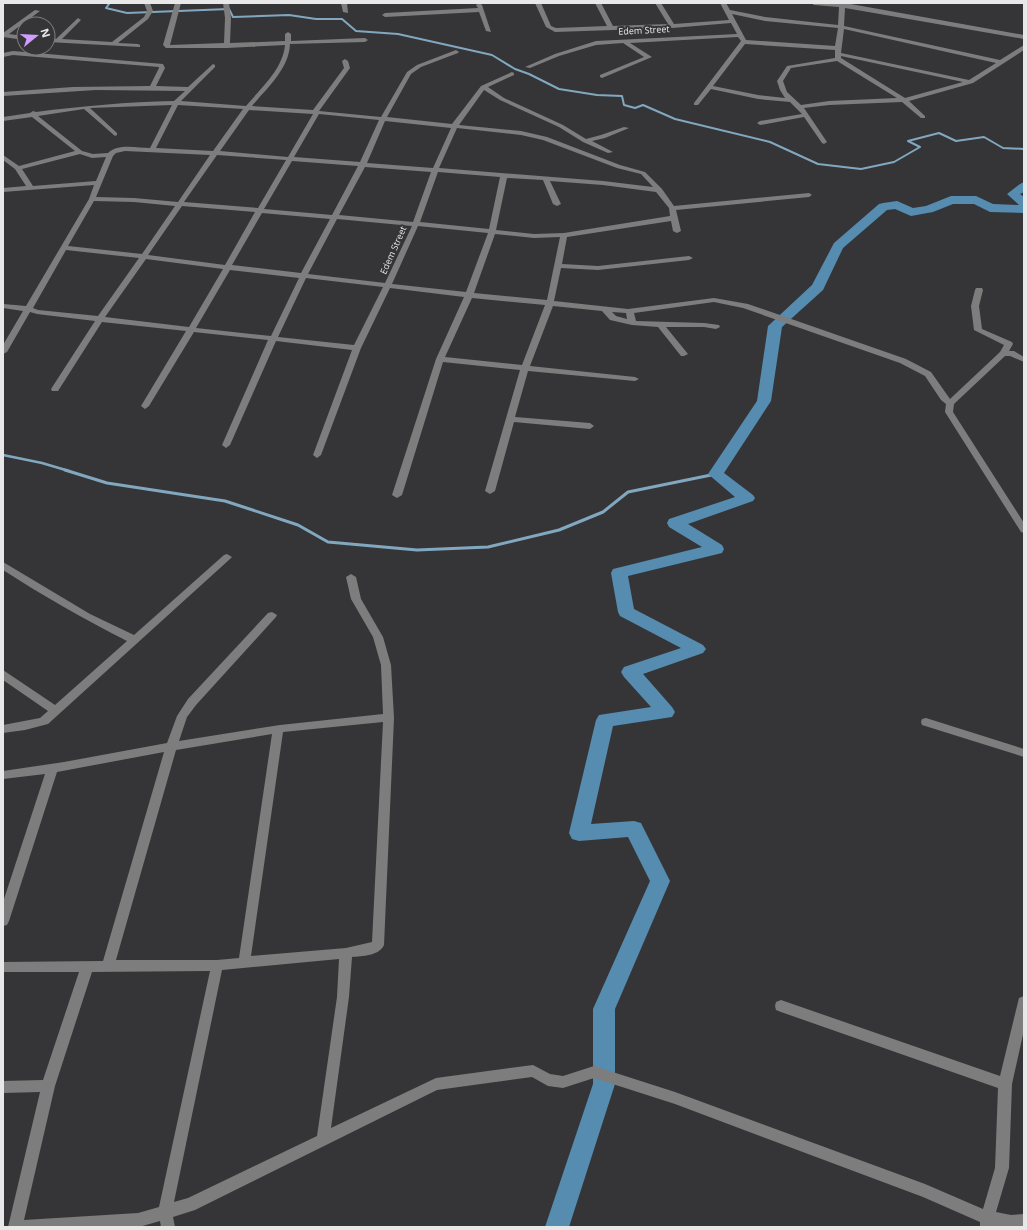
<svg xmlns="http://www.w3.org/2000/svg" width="1027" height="1230" font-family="'Open Sans',sans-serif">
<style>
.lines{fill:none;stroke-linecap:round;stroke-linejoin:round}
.stream-far2{stroke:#82a8c0;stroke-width:2}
.stream-far1{stroke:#82a8c0;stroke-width:2.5}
.stream{stroke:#82a8c0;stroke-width:3}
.river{fill:#568caf;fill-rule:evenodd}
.minor{fill:#7e7d7d;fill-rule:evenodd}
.labels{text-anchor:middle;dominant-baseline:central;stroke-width:4;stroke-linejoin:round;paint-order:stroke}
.far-street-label{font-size:9px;fill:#e8e8e9;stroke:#353538}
</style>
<rect width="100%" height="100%" fill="#353538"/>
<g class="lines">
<path class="stream-far2" d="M107,3L109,4L106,8L127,13L229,9L233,17L289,15L316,19H342L356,31L398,34L492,55L515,69L529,74L559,89L597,95L622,96L624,105L635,108L643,105L675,119L770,142L818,164L861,169L894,162L920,147L908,141L939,133L956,141L984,137L1003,148L1024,149"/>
<path class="stream-far1" d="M3,455L42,463L69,471"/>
<path class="stream" d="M65,470L107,483L225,501L298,525L328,542L417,550L488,547L559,530L603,512L628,492L716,474"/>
<path class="river" d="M1024,182V192L1020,194L1024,197V213L990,212L974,204H953L933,212L911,216L895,209L887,210L843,248L823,290L782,327L771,401L724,473L753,495L755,498L753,501L688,524L722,545L724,549L722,553L628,576L634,609L703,645L706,649L703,653L643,674L672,707L675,712L672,717L613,726L591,824L634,821L641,823L670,881L615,1009V1084L569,1227H545L593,1084V1009L650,881L628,837L579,841L572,839L569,833L596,720L599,715L651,707L624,677L621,672L624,667L681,648L620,616L618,612L611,573L613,569L702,547L669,527L667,523L669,519L735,497L708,474L757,401L768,326L812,285L834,243L879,204L883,203L897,201L913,208L926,206L951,196H976L993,204L1019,205L1007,194L1020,184Z"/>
<path class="minor" d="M144,3H150L153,11L148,19L118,43L138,44L140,45V47L48,42V38L56,39L78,18L81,20L62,39L112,42L144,17L147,11Z
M175,3H181L170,45L224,43L225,18L223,3H229L231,18L230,43L285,41V34L288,32L291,34V41L365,38L368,40L365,42L290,44C289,69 267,88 252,106L313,110L344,68L342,61L345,59L348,61L350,68L319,111L381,117L407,72L417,65L456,50L459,52L458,53L421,67L411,74L387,117L452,124L481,86L512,72L514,73V75L488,87L504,98L563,125L586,139L601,135L624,127L629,128L605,138L592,141L613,152L608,153L583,142L559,127L500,100L484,90L459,125L521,131L547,137L620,165L645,172L662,189L674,206L809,193L812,195L809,197L676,210L681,231L677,233L673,231L671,221L567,237L562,264L598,266L689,256L693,258L689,260L598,270L561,268L554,301L628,309L714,298L748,304L906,359L931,372L950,399L1000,352L1004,345L974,330L971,306L975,290L976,288H982L983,290L979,306L982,329L1012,342L1013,344L1009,351H1014L1024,357V362L1010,356H1005L954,404L953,412L1024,523V533L1021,532L945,412L946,404L941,400L925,376L900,363L743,308L714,302L634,313L636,321L704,323L719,325L720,327L716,329L704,327H666L688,354L684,356H681L658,327L632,325L610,320L602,311L553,306L530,366L635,377L639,379L635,381L528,371L515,417L590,423L594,426L590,429L514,422L495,491L490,494L485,491L520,370L443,362L402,495L397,498L392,495L436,359L464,297L390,288L361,348L321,455L317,458L313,455L352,350L276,341L230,445L226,448L222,445L268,340L194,332L149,406L145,409L141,406L186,331L102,322L58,391H52L51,389L95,321L37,314L30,312L7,352L3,354V345L23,311L3,308V304L26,306L89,199L94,185L3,192V188L26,186L15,169L3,160V155L19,166L75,151L32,117L3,121V117L30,113L33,111L36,112C82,106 127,102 174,101L185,91L96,90L3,96V92L73,87L150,86L159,68V67L13,55L3,57V53L13,51L163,64L165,68L156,86L188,87L213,64L215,65V67L181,101L246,106C261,88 283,69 285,45L227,48H166L163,45ZM172,105L150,148C137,148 118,143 108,153L93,154L82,151L38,116L84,109L115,136L117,135V133L90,108ZM178,105L243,109L213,151L156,148ZM249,110L313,114L288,157L220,151ZM319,114L379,120L360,162L294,157ZM385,121L451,128L433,168L367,163ZM457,128L521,135L543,140L617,168L641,174L653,187L603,181L439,168ZM125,151L210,155L178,202L134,198L96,197L113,156L116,153ZM80,154L92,158L106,157L96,181L33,186L22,169ZM217,155L286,160L258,208L184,202ZM292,161L358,166L332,215L264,209ZM365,167L431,172L413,222L339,215ZM438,172L500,177L489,229L420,222ZM507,178L543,180L553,204L557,206L561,204L550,181L603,185L656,192L669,208L670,216L564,233L534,234L496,230ZM94,201L134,202L175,206L142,254L68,246ZM182,206L255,212L225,265L148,255ZM262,213L330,219L301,273L232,265ZM337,219L412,226L385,283L308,274ZM418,226L488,233L466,292L392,284ZM495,234L534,238L560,237L547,300L474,293ZM66,250L139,258L98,316L38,310L33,308ZM146,259L223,269L189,327L105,317ZM230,270L299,278L271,336L196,328ZM306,278L383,287L354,345L278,337ZM472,298L545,305L522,365L445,357ZM612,312L626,313L627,319L616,316Z
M341,3H347L348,13L343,12Z
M479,3L482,5L491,32L486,31L479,12L385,17L382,15L385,13L478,8L476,5Z
M535,3H541L551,26L556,28L607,26L595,3H601L613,26L668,24L655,3H661L674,24L729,20L720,3H726L730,10L765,17L838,25L839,7L814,5L811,3H845L1024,35V39L845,8L844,26L1000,60L1024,45V50L973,83L909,101L925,116V118H921L902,102L829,105L804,108L827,142L824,144L822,143L804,117L760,125L757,123L760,121L802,114L790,102L758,99L711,89L698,105H694V103L741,41L738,37L630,43L652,57L602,78L600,77V75L644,57L623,43L596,45L559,56L530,68L525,67L555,54L596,41L737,34L731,23L672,28L555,32L546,27ZM732,14L765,21L838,28L835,46L746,40ZM844,29L996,63L969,80L841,53ZM745,44L835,50V58L787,66L777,81L780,90L785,98L758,95L713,86ZM841,56L963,82L905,98L841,58ZM837,61L897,98L829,101L801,105L787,92L783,81L791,68Z
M35,10L40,11L9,34L24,36V40L3,37V33Z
M227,554L232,557L230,559L48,724L25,730L3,733V725L40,718L48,711L3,680V670L55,705L127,641C84,619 43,596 3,570V562L90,614L134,635L224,555Z
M351,574L356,577L361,599L383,637L391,665L394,718L384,945C379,956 362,956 352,957L349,997L331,1128L436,1078L533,1065L550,1074L563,1076L594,1066L675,1092L925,1184L983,1209L995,1168L998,1088L781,1012L776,1010L775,1006L776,1002L781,1000L1000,1076L1018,1002L1019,998L1024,996V1030L1012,1084L1009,1168L996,1212L1011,1215L1024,1214V1227H980V1222L923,1197L675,1104L594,1078L563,1088L548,1086L532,1077L437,1090L195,1210L173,1217L175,1227H161L160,1221L139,1227H8L40,1092L3,1093V1081L43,1080L79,972H3V962L103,961L164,752L57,772L9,921L7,925L3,926V902L45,774L3,779V771L64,762L167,743L177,716L188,699L268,613L272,612L277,615L276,617L196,705L187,717L179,741L280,725L383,714L381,665L373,637L351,599L346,577ZM383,722L372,942L346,948L251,956L283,732ZM272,734L239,958L217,960H116L176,750ZM339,959L337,997L317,1136L188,1198L174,1202L222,970ZM210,971L159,1207L138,1213L24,1220L55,1086L92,972Z
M926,718L1024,749V757L922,725L921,722L922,719Z"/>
</g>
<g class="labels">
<g class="far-street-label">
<text transform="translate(644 30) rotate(-3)">Edem Street</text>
<text transform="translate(393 250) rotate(-66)">Edem Street</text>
</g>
</g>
<rect width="1027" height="1230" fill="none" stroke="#e8e8e9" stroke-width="8"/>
<g transform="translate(36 36) rotate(72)"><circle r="19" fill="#353538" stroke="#7d7d7f"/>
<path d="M0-3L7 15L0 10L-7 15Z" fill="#d19dfe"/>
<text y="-6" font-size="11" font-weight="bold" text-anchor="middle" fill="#e8e8e9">N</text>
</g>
</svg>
